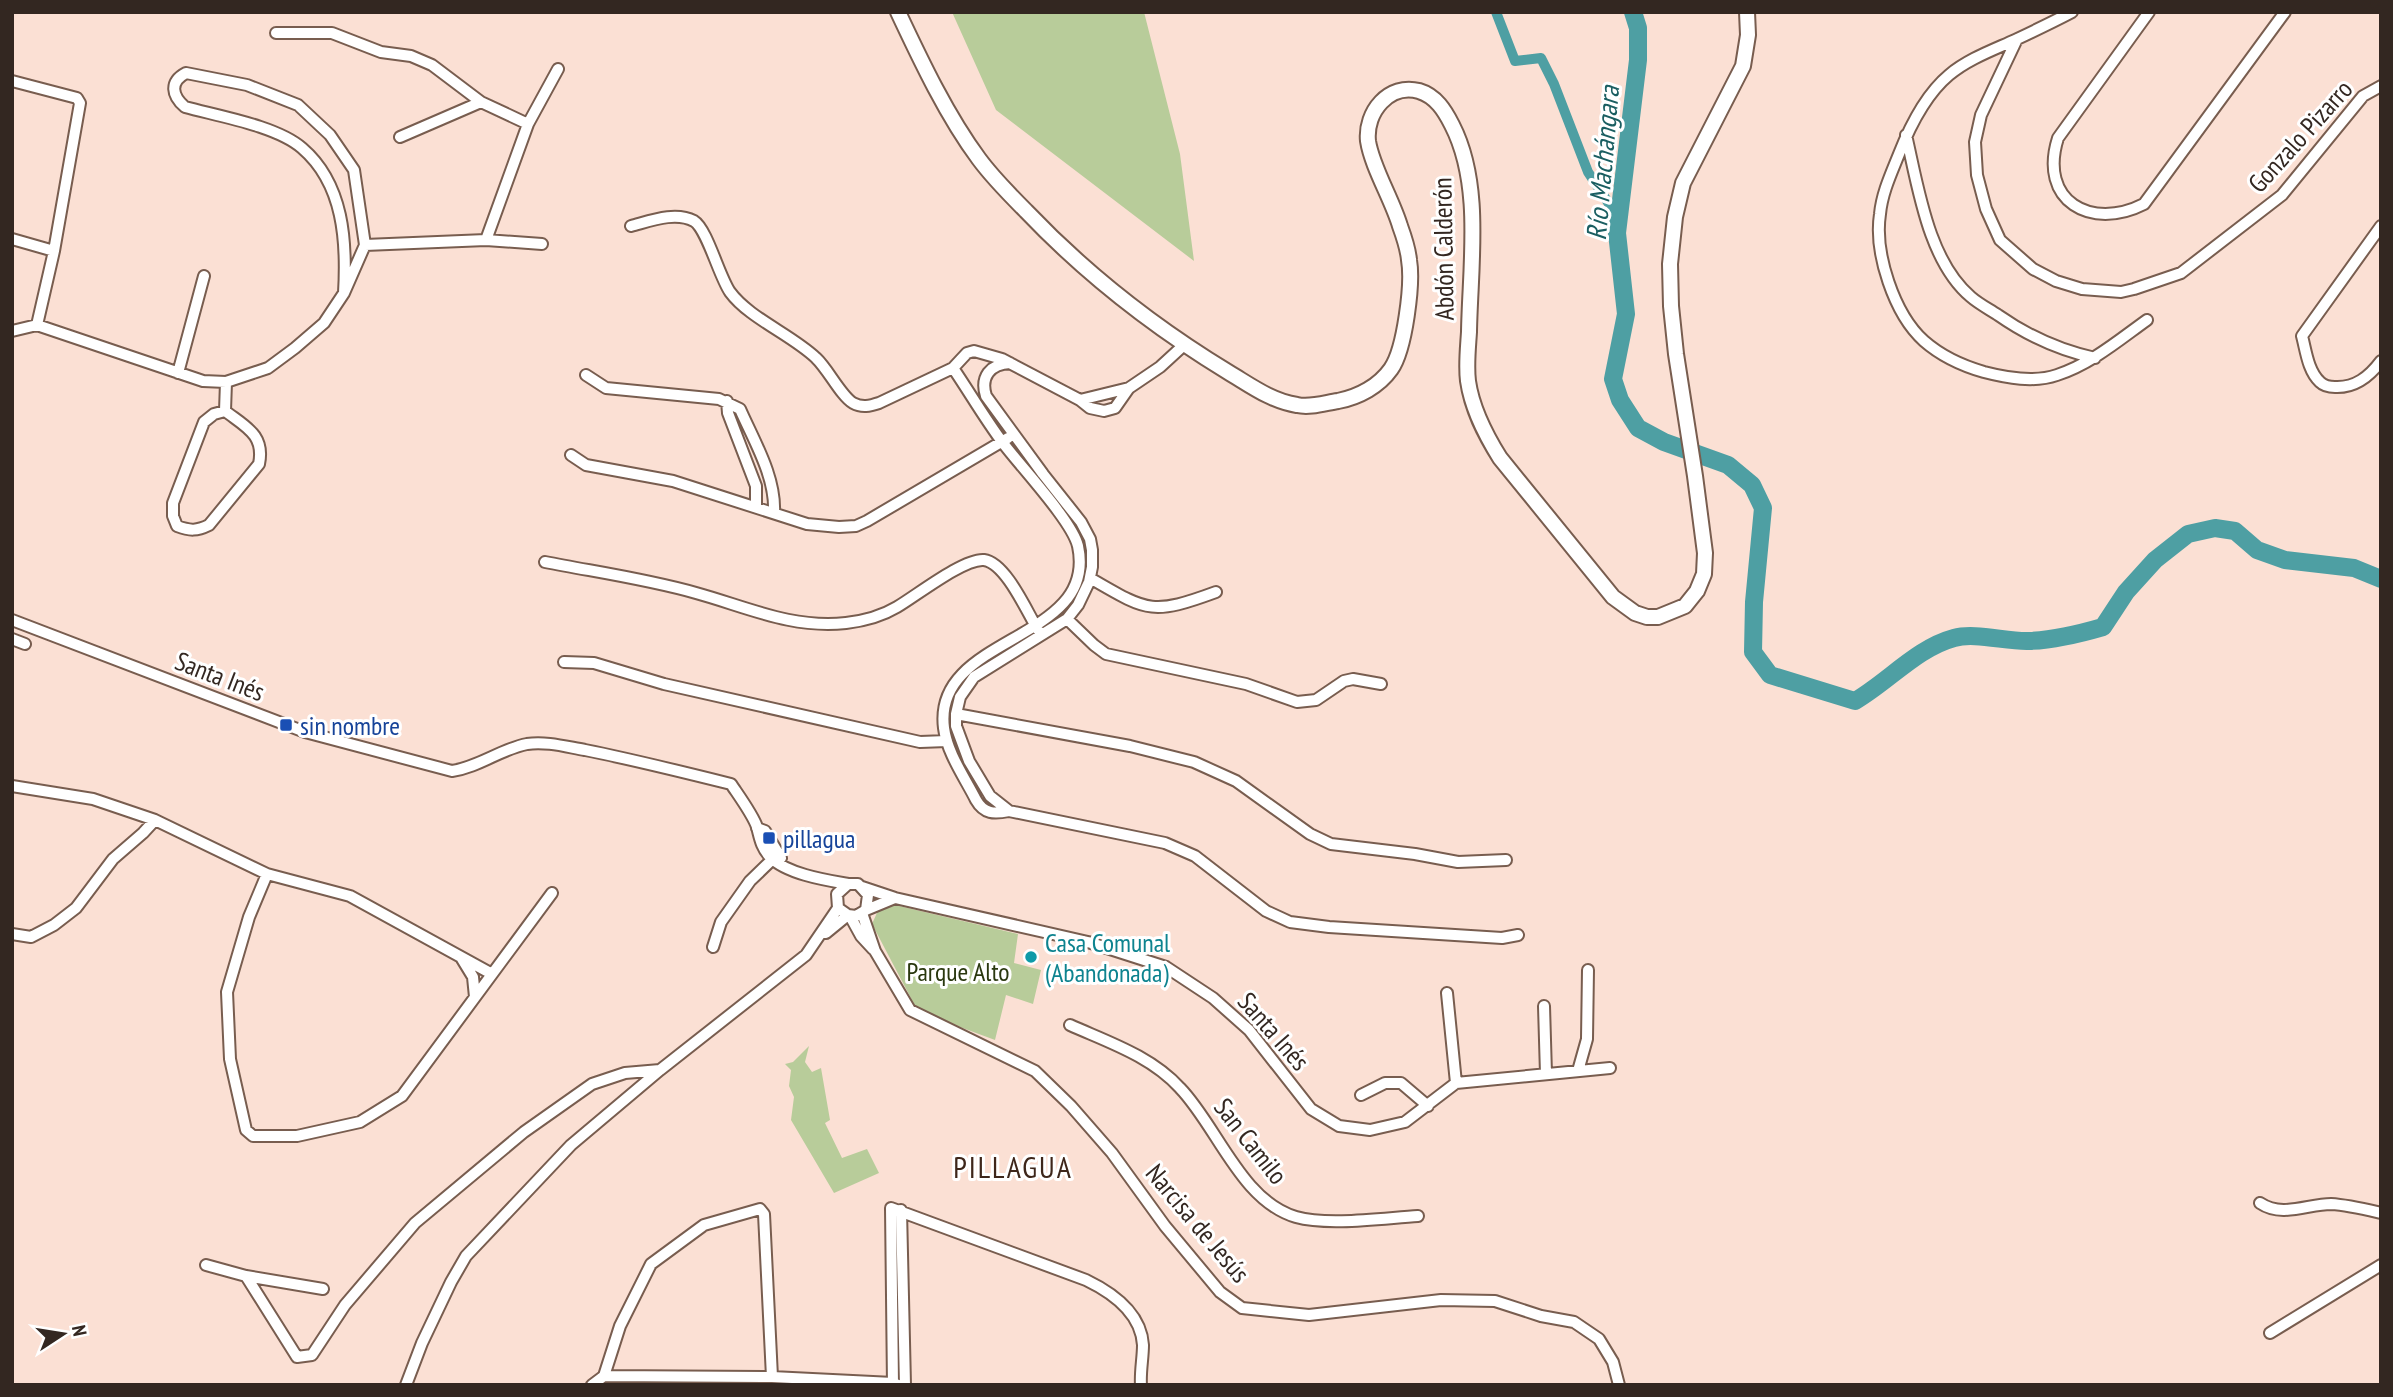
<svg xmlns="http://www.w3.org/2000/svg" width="2393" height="1397" font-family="'PT Sans Narrow',sans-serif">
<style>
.green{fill:#b8cc9a}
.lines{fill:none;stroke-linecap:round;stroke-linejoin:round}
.canal{stroke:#4e9fa3;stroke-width:10}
.river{stroke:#4e9fa3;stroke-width:18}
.minor-casing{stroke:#785d4f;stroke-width:14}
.tertiary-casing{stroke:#785d4f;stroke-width:18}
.minor{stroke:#fff;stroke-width:10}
.tertiary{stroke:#fff;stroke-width:14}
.transit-dot{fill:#1a4fb4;stroke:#fff;stroke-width:2.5}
.culture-dot{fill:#0f9aa8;stroke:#fff;stroke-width:2.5}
.labels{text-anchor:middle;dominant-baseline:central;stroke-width:6;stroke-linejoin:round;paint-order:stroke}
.street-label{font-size:26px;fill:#332721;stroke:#fff}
.transit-label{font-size:26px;fill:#164399;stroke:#fff;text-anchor:start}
.culture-label{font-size:26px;fill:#0d838f;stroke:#fff;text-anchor:start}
.park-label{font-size:26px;fill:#2a380f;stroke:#fff}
.water-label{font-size:28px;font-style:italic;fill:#1a5e61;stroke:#fff}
.quarter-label{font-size:30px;letter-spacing:2px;fill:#3e261a;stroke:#fff}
</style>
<rect width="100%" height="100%" fill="#fbe0d4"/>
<path class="green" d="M952,12H1144L1180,154L1194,261L996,110Z
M895,905L1018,934L1014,963L1041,970L1033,1004L1006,995L995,1040L960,1027L915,1006L872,924L880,906Z
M809,1046L805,1062L812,1072L821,1068L830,1120L825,1123L842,1158L867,1149L879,1173L834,1193L791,1120L794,1097L789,1086L791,1070L785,1064L793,1062Z"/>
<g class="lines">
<path class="canal" d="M1496,12L1515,61L1541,58L1554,84L1588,172L1619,219"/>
<path class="river" d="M1633,12L1638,28V60L1617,233L1626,314L1613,379L1620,400L1638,428L1664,442L1728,465L1752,485L1763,508L1754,602L1753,652L1770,675L1855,701C1889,681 1917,648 1954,638C1975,632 2007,642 2029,641C2055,640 2079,634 2103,627L2126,592L2155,560L2188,534L2215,528L2235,531L2257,550L2285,560L2354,568L2381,579"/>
<g class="minor-casing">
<path id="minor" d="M2072,12C2053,22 2034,31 2015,40C1993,50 1968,59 1949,75C1925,95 1910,126 1899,154C1891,174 1882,193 1880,214C1874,253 1894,314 1924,341C1940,355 1963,366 1984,372C2007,378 2034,383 2057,375C2091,364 2119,340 2147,320
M2149,12L2058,138C2038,201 2091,231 2144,204L2285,12
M276,33H332L381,52L411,56L432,65L481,102L528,124
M2017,39L1981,115L1975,142L1977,175L1986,209L2000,240L2033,269L2056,281L2082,289L2121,292L2134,289L2181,273L2282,195L2363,96L2381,86
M12,81L77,98L80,103L54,251L37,325
M1906,135C1918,186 1928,261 1971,297C1979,304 1989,309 1998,315C2028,336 2058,350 2095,358
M400,137L481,102
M631,226C650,221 675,211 694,221C707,229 719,276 730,292C749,318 792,335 816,358C828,369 841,396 853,403C862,408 870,406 879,403L953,368L967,353L974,351L1002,359L1080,400L1090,408L1104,411L1115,408L1129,388L1160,367L1184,345
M2381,226L2302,336C2306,351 2308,371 2320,382C2324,386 2330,387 2335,387C2355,388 2369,377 2381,361
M12,239L54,251
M486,240L528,124L558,69
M365,245L486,240L542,244
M12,331L37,325L203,381L226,382L268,368L295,348L324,323L344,293L365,245L354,170L330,135L298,105L247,85L186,73C169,82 172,96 185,107C218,116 277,126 302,148C344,184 347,242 344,293
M1010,363C990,364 980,377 986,396L1043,474L1081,522L1090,539L1092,550V567L1089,582L1078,605L1067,619L974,677L960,697L956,714V726L969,761L990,796L1009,811L1165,843L1195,856L1266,911L1290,922L1329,927L1502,938L1518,935
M953,368C970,393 985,419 1003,443C1021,467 1072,521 1078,546C1099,643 932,634 944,728C947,753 965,778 976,800C984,814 994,814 1009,811
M178,373L204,276
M586,375L606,388L719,399L740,409C754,441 776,477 774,513
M1080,400L1129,388
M727,401L728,413L756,486V507
M225,411C246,427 265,435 259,464L209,525C197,531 190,531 177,526L173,516V503L204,422L214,414Z
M225,411L226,382
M571,455L586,465L673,481L807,524L839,527L856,526L867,521L1008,438
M545,562C596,572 647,579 696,593C747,607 792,629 846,623C863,621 882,616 897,607C916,596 964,558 984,560C1006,563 1027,612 1038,630
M1090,578C1147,611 1151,616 1216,592
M1067,619L1094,645L1106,654L1246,684L1297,702L1316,700L1344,681L1353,679L1381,684
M12,620L305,732L452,771C479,767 501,749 527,744C546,741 567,747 585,750C635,760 683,772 731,784C739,796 753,815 757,827C760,838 761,847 770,857C787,874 825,880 848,884
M12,639L25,644
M564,662L594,663L664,684L920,742L947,741
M956,714L1130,746L1194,762L1236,781L1310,834L1331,844L1415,854L1458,862L1506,860
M12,786L93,799L155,820L267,874L350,896L492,974
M757,828L765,831L781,858
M267,874L249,917L227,992L230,1059L246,1130L253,1136H297L360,1122L402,1096L552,893
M862,887L895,898L1088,942L1166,967L1213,998L1249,1030L1311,1109L1339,1126L1370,1130L1405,1122L1456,1083L1610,1068
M866,910L895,898
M862,913L875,951L910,1010L1035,1071L1071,1106L1112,1153L1165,1226L1220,1292L1242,1308L1309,1315L1441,1300L1495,1301L1541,1316L1574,1322L1599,1339L1613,1362L1619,1385
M850,916L861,936L873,949
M826,933L848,915L856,916L866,910L868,895L858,884H848L837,894L838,908L848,915
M12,934L31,937L54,925L76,908L113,859L143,833L155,820
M713,947L721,922L750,881L779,853
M462,959L473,977L475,997
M1447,993L1456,1083
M1544,1006L1546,1074
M1070,1025C1108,1042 1151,1056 1180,1088C1217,1126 1241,1201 1296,1217C1328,1226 1384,1218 1418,1216
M1578,1071L1587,1039L1588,970
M1361,1095L1385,1083H1401L1428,1106
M2260,1203C2282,1218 2308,1204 2331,1204C2348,1205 2364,1209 2381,1213
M901,1210L905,1385
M206,1265L246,1276L323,1289
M246,1276L297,1357L312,1355L345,1305L415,1223L524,1132L592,1084L625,1073L660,1070
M2270,1333L2381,1265
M604,1376L620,1326L651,1264L704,1225L760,1209L764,1214L772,1377
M406,1385L422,1343L451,1282L466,1256L571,1145L660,1070L806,955L838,908
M592,1385L604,1376L772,1377L893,1383L898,1385
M893,1385L891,1208L1086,1280C1113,1293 1141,1313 1143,1345C1143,1358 1140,1372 1141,1385"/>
</g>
<g class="tertiary-casing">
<path id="tertiary" d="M898,12C921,61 947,116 979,159C993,178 1010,195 1026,211C1086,274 1154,327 1228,372C1250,385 1271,401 1297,405C1310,408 1325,403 1338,401C1359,397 1379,386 1391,369C1405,349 1413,283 1409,260C1408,248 1404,237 1400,226C1392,199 1372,167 1368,141C1365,112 1389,83 1419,91C1436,96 1445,111 1452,125C1483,185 1470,266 1469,332C1468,348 1466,365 1468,381C1472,409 1485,434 1500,458L1613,597L1635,613L1647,617H1658L1685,606L1697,591L1704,574L1705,553L1695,476L1676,354L1671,306L1670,264L1675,217L1683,183L1743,66L1748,35L1747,12"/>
</g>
<use href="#minor" class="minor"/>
<use href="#tertiary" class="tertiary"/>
</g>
<g class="transit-dot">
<rect x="279" y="718" width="14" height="14" rx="3.5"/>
<rect x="762" y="831" width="14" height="14" rx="3.5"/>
</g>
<circle class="culture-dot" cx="1031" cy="957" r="7"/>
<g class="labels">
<g class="street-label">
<text transform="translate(2300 136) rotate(-48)">Gonzalo Pizarro</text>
<text transform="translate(1443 249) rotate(-91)">Abdón Calderón</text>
<text transform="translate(220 676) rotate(21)">Santa Inés</text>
<text transform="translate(1274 1031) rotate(49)">Santa Inés</text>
<text transform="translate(1251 1141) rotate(52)">San Camilo</text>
<text transform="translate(1198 1223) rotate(50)">Narcisa de Jesús</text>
</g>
<g class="transit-label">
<text x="300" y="725">sin nombre</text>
<text x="783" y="838">pillagua</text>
</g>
<g class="culture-label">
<text x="1045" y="942">Casa Comunal<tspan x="1045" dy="30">(Abandonada)</tspan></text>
</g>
<g class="park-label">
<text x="958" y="971">Parque Alto</text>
</g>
<g class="water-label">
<text transform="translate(1602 163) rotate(-85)">Río Machángara</text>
</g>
<g class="quarter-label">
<text x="1013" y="1166">PILLAGUA</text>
</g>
</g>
<rect width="2393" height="1397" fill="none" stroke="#332721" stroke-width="28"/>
<g transform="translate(63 1334) rotate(78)" stroke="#ffffff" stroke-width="5" paint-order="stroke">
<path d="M0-5L12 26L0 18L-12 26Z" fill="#332721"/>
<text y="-10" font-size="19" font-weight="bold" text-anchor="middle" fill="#332721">N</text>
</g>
</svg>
